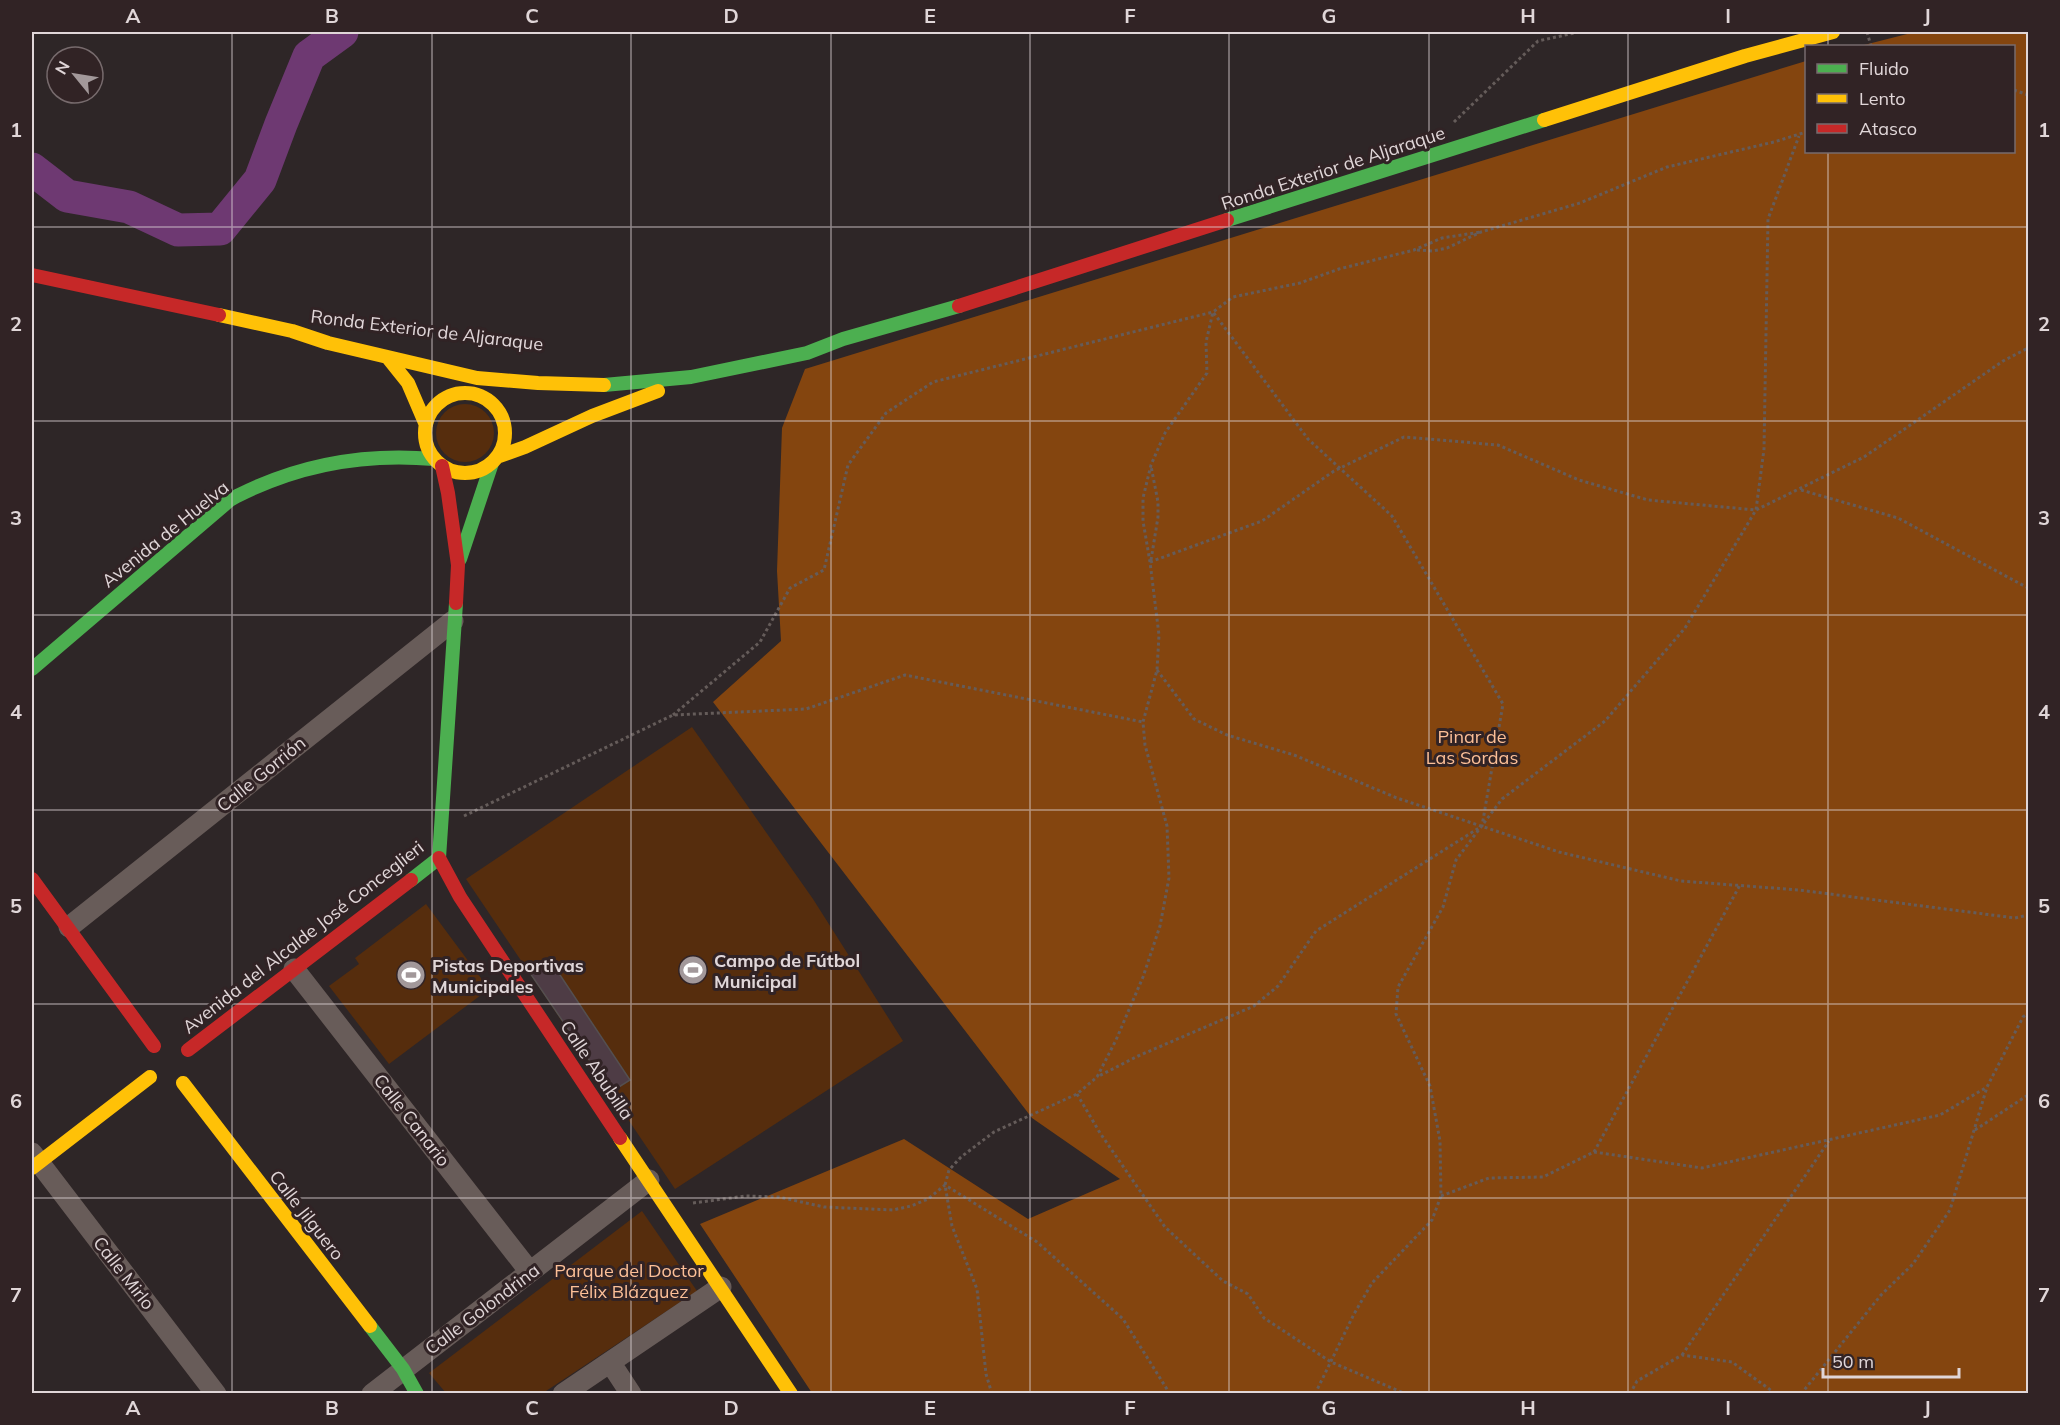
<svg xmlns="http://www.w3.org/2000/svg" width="2060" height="1425" font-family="Mulish,sans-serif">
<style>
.green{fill:#562d0d}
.forest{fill:#84450f}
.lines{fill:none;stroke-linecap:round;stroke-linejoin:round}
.river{stroke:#6e3972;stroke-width:33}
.building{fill:#4e3c45;stroke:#544f50;stroke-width:1.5}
.path{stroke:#655c5a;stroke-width:3;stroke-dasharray:3 3;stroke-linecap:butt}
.street{stroke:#685c59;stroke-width:21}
.fast{stroke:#4caf50;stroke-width:14}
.slow{stroke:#ffc107;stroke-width:14}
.jam{stroke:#c62828;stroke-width:14}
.grid{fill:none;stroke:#e0d6d8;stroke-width:1.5;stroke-opacity:0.55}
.labels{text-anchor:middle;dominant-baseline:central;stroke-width:6;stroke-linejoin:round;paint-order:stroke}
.street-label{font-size:18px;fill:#e0d6d8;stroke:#312325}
.park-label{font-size:18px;fill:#fcbf97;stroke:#312325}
.poi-label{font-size:18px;font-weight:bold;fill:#e0d6d8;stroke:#312325;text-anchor:start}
.neatline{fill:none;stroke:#e0d6d8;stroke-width:2}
.grid-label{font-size:20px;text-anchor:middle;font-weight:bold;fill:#e0d6d8}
</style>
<rect width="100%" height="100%" fill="#2e2627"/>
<path class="green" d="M436 433a29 29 0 1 1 58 0a29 29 0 1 1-58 0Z
M692,727L813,899L903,1041L675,1189L466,879Z
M426,904L489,989L389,1064L329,986L359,964L355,958Z
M642,1211L697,1291L543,1393H446L429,1373Z"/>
<path class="forest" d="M1915,32H2028V1393H812L700,1224L904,1139L1028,1219L1120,1179L1032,1118L713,702L781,641L777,571L782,428L805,369L1806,61V152H2014V46H1860Z"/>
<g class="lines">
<path class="river" d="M32,169L67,196L129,207L178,230L220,229L260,180L281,124L309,56L342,32"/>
</g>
<path class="building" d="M550,960L630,1080L611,1092L530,973Z"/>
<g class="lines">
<path class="path" d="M1867,32L1871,46
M2014,90L2028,95
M1454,122L1538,41L1579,32
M1417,250L1433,251L1447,248L1481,232L1580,203L1667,167L1774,142L1806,132
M1801,490L1898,518L2028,588
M1151,560L1158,517V502L1151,466
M1150,562L1262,521L1334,471L1404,437L1498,445L1579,480L1648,500L1756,510L1864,457L2003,361L2028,348
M1157,670L1194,719L1227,735L1294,755L1397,798L1559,852L1681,881L1799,890L2015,918L2028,915
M673,715L760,642L790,588L824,570L848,465L886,413L933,382L1213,312L1308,439L1392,516L1503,704L1482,826L1316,931L1278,986L1254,1006L1138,1056L1097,1077
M464,816L673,715L806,709L905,675L1143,722
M1077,1094L1100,1133L1165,1227L1223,1281L1248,1294L1264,1318L1331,1362L1406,1394
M1975,1130L2028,1095
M1594,1152L1740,885
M1441,1196L1489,1178L1543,1177L1594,1152L1702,1168L1940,1115L1987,1087
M693,1203L746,1196L779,1197L824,1207L893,1210L911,1206L928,1199L945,1185L1037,1242L1123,1319L1170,1394
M1682,1355L1829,1141
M992,1394L986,1374L977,1289L952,1226L945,1185L949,1170L961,1157L994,1132L1077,1094L1097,1077L1116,1040L1143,977L1160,926L1169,878L1167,826L1145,745L1143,722L1157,670L1159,635L1150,562L1143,521V498L1151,465L1165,433L1207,373L1206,342L1213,312L1233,297L1300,283L1339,269L1414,250L1442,238L1481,232
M1315,1394L1354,1314L1372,1283L1432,1220L1441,1196L1440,1141L1430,1086L1396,1014L1398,987L1443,907L1456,860L1502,799L1605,721L1685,628L1756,510L1764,449L1768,219L1799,136
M1630,1394L1637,1381L1682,1355L1732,1362L1776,1394
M1801,1394L1881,1295L1913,1264L1950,1210L1987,1087L2023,1017L2028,1013"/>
<path class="street" d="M69,927L453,621
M294,969L530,1272
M32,1153L216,1394
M610,1362L631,1394
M372,1394L649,1180
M563,1394L721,1287"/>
<path class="fast" d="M1227,220L1544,120
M604,385L691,377L807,353L843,339L959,306
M460,559L492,463
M32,669L230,500L237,496C298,465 366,453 434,459
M411,880L439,858L456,603
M370,1326L403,1369L417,1394"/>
<path class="slow" d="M1544,120L1745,56L1833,32
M219,315L292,331L328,343L477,378L538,383L604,385
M388,358L408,383L426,425
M425 433a40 40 0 1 1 80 0a40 40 0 1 1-80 0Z
M497,457L525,447L592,416L658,391
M183,1083L370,1326
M620,1138L791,1394
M32,1168L150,1077"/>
<path class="jam" d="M32,275L219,315
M959,306L1227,220
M442,466L448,493L458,565L456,603
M439,858L460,897L620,1138
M32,879L154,1046
M188,1050L411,880"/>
</g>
<path class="grid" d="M232,32V1394M432,32V1394M631,32V1394M831,32V1394M1030,32V1394M1229,32V1394M1429,32V1394M1628,32V1394M1828,32V46M1828,152V1394M32,227H2028M32,421H2028M32,615H2028M32,810H2028M32,1004H2028M32,1198H2028"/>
<defs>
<g id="stadium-disc" transform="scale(1.5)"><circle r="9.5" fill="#a2989a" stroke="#312325"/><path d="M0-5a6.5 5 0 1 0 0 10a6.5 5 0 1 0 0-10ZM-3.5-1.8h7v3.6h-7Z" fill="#fff"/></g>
</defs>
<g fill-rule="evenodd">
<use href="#stadium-disc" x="693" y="970"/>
<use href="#stadium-disc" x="411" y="975"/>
</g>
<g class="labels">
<g class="street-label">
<text transform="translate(1333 168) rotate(-18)">Ronda Exterior de Aljaraque</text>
<text transform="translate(427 330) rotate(7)">Ronda Exterior de Aljaraque</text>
<text transform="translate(165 534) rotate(-39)">Avenida de Huelva</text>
<text transform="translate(261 774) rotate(-39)">Calle Gorrión</text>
<text transform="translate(303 937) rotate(-38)">Avenida del Alcalde José Conceglieri</text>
<text transform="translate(597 1070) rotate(56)">Calle Abubilla</text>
<text transform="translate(412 1120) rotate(52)">Calle Canario</text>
<text transform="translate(307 1215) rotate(52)">Calle Jilguero</text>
<text transform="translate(124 1273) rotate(52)">Calle Mirlo</text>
<text transform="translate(482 1309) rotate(-37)">Calle Golondrina</text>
</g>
<g class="park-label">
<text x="1472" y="736">Pinar de<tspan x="1472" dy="21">Las Sordas</tspan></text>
<text x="629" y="1270">Parque del Doctor<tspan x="629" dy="21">Félix Blázquez</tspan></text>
</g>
<g class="poi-label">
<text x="714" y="960">Campo de Fútbol<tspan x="714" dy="21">Municipal</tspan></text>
<text x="432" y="965">Pistas Deportivas<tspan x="432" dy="21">Municipales</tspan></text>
</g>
</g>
<rect width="2060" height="1425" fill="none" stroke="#312325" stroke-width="66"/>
<rect x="1805" y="45" width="210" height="108" fill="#312325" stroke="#776b6d" stroke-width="1.5"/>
<rect x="1817" y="64" width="30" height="9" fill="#4caf50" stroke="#776b6d" stroke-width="1.5"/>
<text x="1859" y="75" font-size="18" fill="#e0d6d8">Fluido</text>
<rect x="1817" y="94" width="30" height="9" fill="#ffc107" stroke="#776b6d" stroke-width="1.5"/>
<text x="1859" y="105" font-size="18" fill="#e0d6d8">Lento</text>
<rect x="1817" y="124" width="30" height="9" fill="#c62828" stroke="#776b6d" stroke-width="1.5"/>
<text x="1859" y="135" font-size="18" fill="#e0d6d8">Atasco</text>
<g transform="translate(75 75) rotate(300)"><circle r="28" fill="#312325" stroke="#776b6d" stroke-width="1.5"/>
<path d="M0-4.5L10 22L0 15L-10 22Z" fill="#a2989a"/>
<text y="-9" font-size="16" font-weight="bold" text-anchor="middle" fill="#e0d6d8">N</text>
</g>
<path d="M1823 1368v9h136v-9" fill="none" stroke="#e0d6d8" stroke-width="3"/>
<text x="1832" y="1368" font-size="18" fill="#e0d6d8" stroke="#312325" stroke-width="4.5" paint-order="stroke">50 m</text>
<rect x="33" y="33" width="1994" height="1359" class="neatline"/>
<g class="grid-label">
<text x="133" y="23">A</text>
<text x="332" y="23">B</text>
<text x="532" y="23">C</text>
<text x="731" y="23">D</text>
<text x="930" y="23">E</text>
<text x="1130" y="23">F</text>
<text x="1329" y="23">G</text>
<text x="1528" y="23">H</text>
<text x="1728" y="23">I</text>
<text x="1927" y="23">J</text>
<text x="16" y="137">1</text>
<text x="2044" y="137">1</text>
<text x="16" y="331">2</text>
<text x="2044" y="331">2</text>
<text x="16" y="525">3</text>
<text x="2044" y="525">3</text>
<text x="16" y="719">4</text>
<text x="2044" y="719">4</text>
<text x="16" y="913">5</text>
<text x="2044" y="913">5</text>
<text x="16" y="1108">6</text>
<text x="2044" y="1108">6</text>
<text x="16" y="1302">7</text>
<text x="2044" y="1302">7</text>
<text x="133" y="1415">A</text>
<text x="332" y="1415">B</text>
<text x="532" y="1415">C</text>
<text x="731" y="1415">D</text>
<text x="930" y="1415">E</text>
<text x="1130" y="1415">F</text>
<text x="1329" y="1415">G</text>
<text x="1528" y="1415">H</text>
<text x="1728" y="1415">I</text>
<text x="1927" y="1415">J</text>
</g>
</svg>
